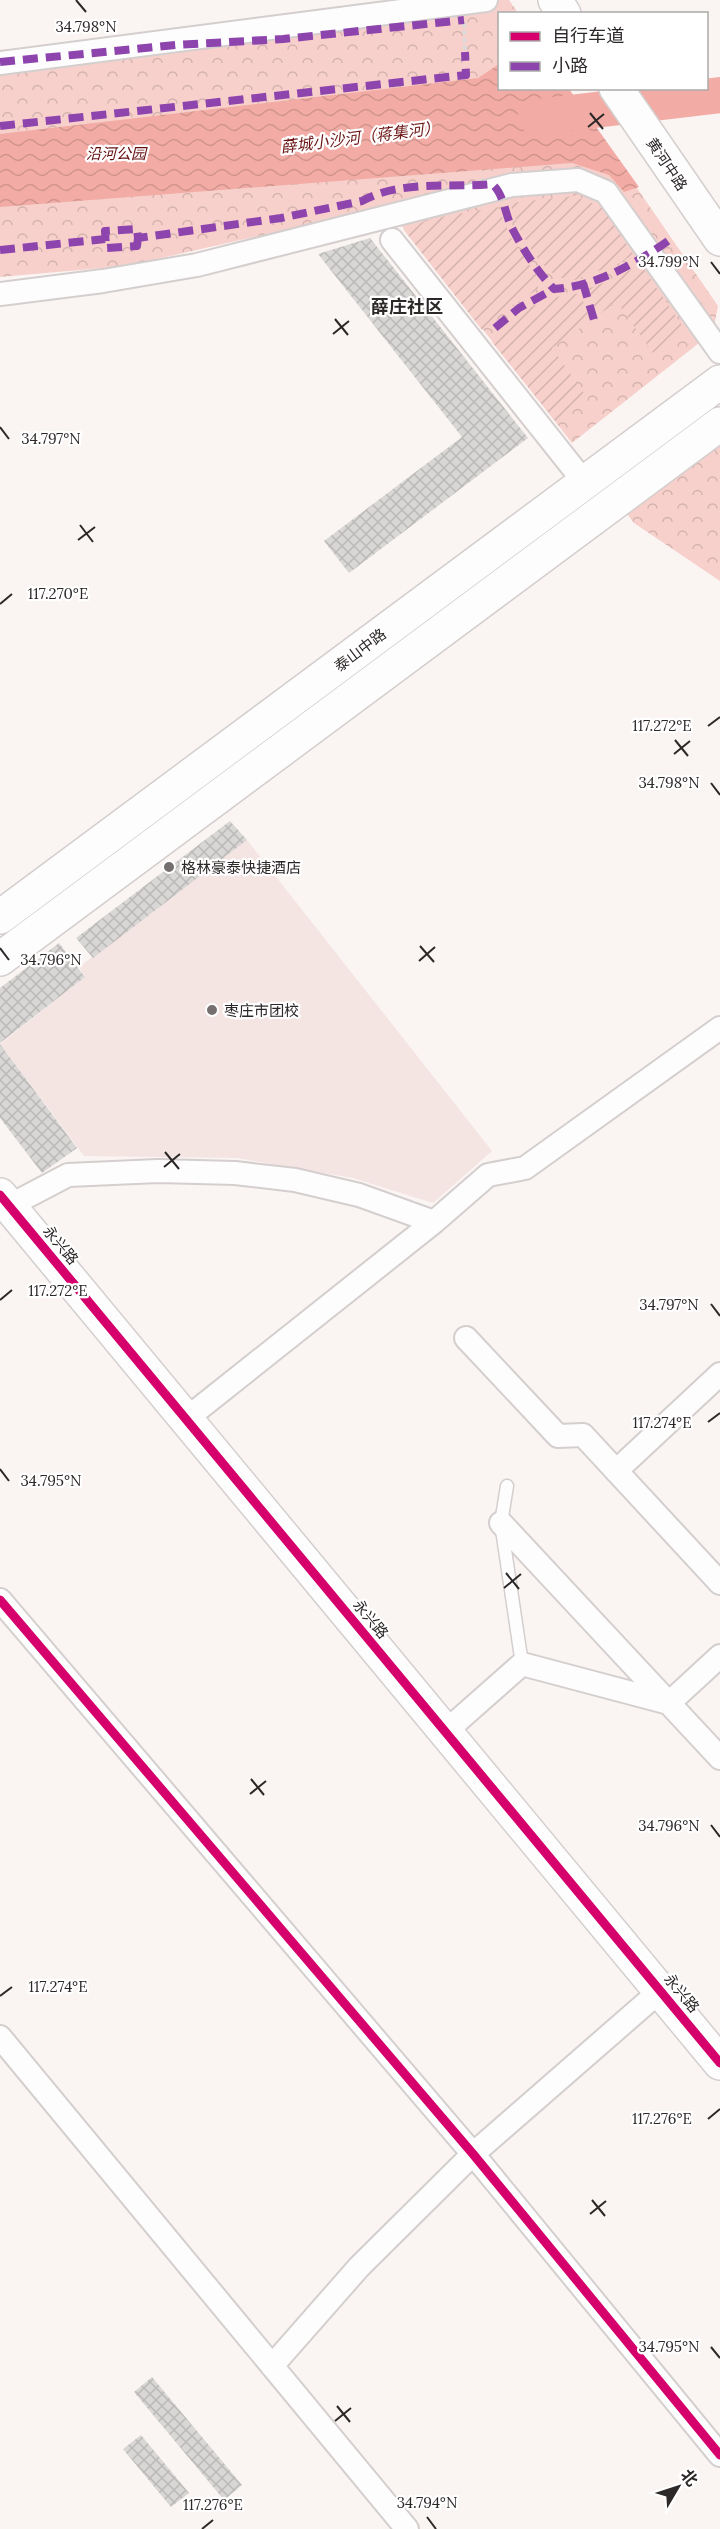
<svg xmlns="http://www.w3.org/2000/svg" width="720" height="2529" font-family="Lora,'Noto Sans SC',serif">
<style>
.built{fill:#f4e5e3}
.park{fill:url(#park-crowns)}
.garden{fill:url(#garden-furrows)}
.water{fill:url(#water-waves)}
.lines{fill:none;stroke-linecap:round;stroke-linejoin:round}
.river{stroke:#f2aca5;stroke-width:36}
.building{fill:url(#building-cross-hatch)}
.lane-casing{stroke:#d4cfce;stroke-width:15}
.street-casing{stroke:#d4cfce;stroke-width:26}
.secondary-casing{stroke:#d4cfce;stroke-width:36}
.path{stroke:#dbdad9;stroke-width:4;stroke-dasharray:4.5 3;stroke-linecap:butt}
.lane{stroke:#fefdfd;stroke-width:12}
.street{stroke:#fefdfd;stroke-width:22}
.secondary{stroke:#fefdfd;stroke-width:33}
.quiet{stroke:#8e44ad;stroke-width:8;stroke-dasharray:15 8;stroke-linecap:butt}
.cycleway-casing{stroke:#fff;stroke-width:13}
.cycleway{stroke:#d6006c;stroke-width:9}
.ticks{fill:none;stroke:#2d2828;stroke-width:2}
.poi-dot{fill:#756f6f;stroke:#fff;stroke-width:2}
.labels{text-anchor:middle;dominant-baseline:central;stroke-width:4.5;stroke-linejoin:round;paint-order:stroke}
.park-label{font-size:15px;font-style:italic;fill:#620b0d;stroke:#fff}
.street-label{font-size:15px;fill:#2d2828;stroke:#fff}
.poi-label{font-size:15px;fill:#2d2828;stroke:#fff;text-anchor:start}
.water-label{font-size:16px;font-style:italic;fill:#6c1716;stroke:#fff}
.quarter-label{font-size:18px;font-weight:bold;fill:#2d2828;stroke:#fff}
.ticks-label{font-size:15px;text-anchor:middle;fill:#2d2828;stroke:#fff;stroke-width:4.5;stroke-linejoin:round;paint-order:stroke}
</style>
<defs>
<pattern id="park-crowns" width="20" height="18" patternUnits="userSpaceOnUse" patternTransform="scale(1.5)"><rect width="20" height="18" fill="#f7d0cb"/><path d="M2 6a3 3 0 1 1 6 0M12 15a3 3 0 1 1 6 0" fill="none" stroke="#d4b3ae"/></pattern>
<pattern id="garden-furrows" width="10" height="10" patternUnits="userSpaceOnUse" patternTransform="scale(1.5)"><rect width="10" height="10" fill="#f7d0cb"/><path d="M-1 1l2-2M0 10L10 0M9 11l2-2" fill="none" stroke="#d4b3ae"/></pattern>
<pattern id="water-waves" width="16" height="10" patternUnits="userSpaceOnUse" patternTransform="scale(1.5)"><rect width="16" height="10" fill="#f2aca5"/><path d="M0 5q4-4 8 0t8 0" fill="none" stroke="#d0948e"/></pattern>
<pattern id="building-cross-hatch" width="8" height="8" patternUnits="userSpaceOnUse" patternTransform="scale(1.5)"><rect width="8" height="8" fill="#d8d7d5"/><path d="M0 0l8 8M0 8l8-8" fill="none" stroke="#bab9b7"/></pattern>
</defs>
<rect width="100%" height="100%" fill="#faf4f2"/>
<path class="built" d="M247,840L492,1151L433,1203L353,1178L237,1158L84,1156L0,1044L85,977L79,967Z"/>
<path class="park" d="M419,0H509L518,13L500,14V88L569,89L718,306L713,332L572,443L387,207L126,266L0,277V50L61,46Z
M720,439V581L634,523L624,510Z"/>
<path class="garden" d="M574,196L602,207L633,254L622,262L575,280C542,282 518,230 510,203Z
M498,207L512,240L538,277V289L499,314L482,330L403,229L435,218Z
M641,265L683,327L653,353L617,302L598,315L589,293L592,288Z
M580,293L590,321L552,348L588,399L556,422L492,342L531,307L551,298Z"/>
<path class="water" d="M499,64L500,88L569,89L639,187L624,192L609,175L572,163L0,207V134L478,78Z"/>
<g class="lines">
<path class="river" d="M536,117L720,95"/>
</g>
<path class="building" d="M370,238L528,438L349,573L324,541L462,437L318,254Z
M230,821L247,840L93,958L76,938Z
M59,943L85,977L0,1043V988Z
M0,1044L77,1148L42,1173L0,1118Z
M152,2377L242,2485L224,2500L134,2392Z
M141,2435L189,2493L171,2507L123,2449Z"/>
<g class="lines">
<g class="lane-casing">
<path id="lane" d="M507,1486L501,1523L522,1664"/>
</g>
<g class="street-casing">
<path id="street" d="M0,63L486,0
M392,240L585,483
M0,294L103,281L197,265L512,185L578,180L606,192L720,352
M9,1206L68,1175L158,1171L235,1173L295,1180L359,1195L434,1222L186,1419
M434,1222L488,1175L525,1168L720,1028
M466,1338L558,1436L583,1435L720,1583
M616,1471L720,1374
M501,1523L720,1758
M0,1600L473,2154L720,2455
M445,1732L522,1664L669,1703L720,1656
M0,2037L407,2529
M272,2366L359,2267L473,2154L660,1991"/>
</g>
<g class="secondary-casing">
<path id="secondary" d="M555,0L564,14
M616,88L720,239
M0,917L720,382
M0,959L720,424
M0,1195L720,2063"/>
</g>
<path class="path" d="M464,23L465,52"/>
<use href="#lane" class="lane"/>
<use href="#street" class="street"/>
<use href="#secondary" class="secondary"/>
<path class="quiet" d="M0,62L176,45L283,39L464,20
M0,126L466,75L465,52
M138,238L137,246L106,248L105,231L137,229L138,238L281,218L362,201C400,180 450,188 492,184C504,193 505,216 513,230C524,251 537,271 554,289C595,287 639,262 672,238
M0,250L105,239
M583,283L594,320
M495,328L519,308L554,289"/>
<g class="cycleway-casing">
<path id="cycleway" d="M0,1195L720,2063
M0,1600L473,2154L720,2455"/>
</g>
<use href="#cycleway" class="cycleway"/>
</g>
<path class="ticks" d="M76,0L86,12M590,113L603,129M588,127L604,114M711,262L720,274M335,319L348,335M333,334L349,321M0,427L9,439M80,525L93,542M78,540L95,527M0,604L12,594M708,726L720,717M675,740L688,756M674,754L690,741M711,783L720,795M420,946L434,962M0,948L9,960M419,961L435,947M165,1152L179,1169M164,1167L180,1154M0,1300L12,1290M711,1304L720,1316M708,1422L720,1413M0,1469L9,1481M506,1573L519,1589M504,1588L521,1574M251,1779L264,1795M250,1794L266,1781M711,1825L720,1837M0,1996L12,1987M708,2119L720,2109M592,2200L605,2216M590,2214L606,2201M711,2347L720,2358M337,2406L350,2422M335,2421L351,2408M427,2517L436,2529M202,2529L213,2520"/>
<g class="poi-dot">
<circle cx="169" cy="867" r="6"/>
<circle cx="212" cy="1010" r="6"/>
</g>
<g class="labels">
<g class="park-label">
<text x="116" y="153">沿河公园</text>
</g>
<g class="street-label">
<text transform="translate(667 164) rotate(56)">黄河中路</text>
<text transform="translate(360 650) rotate(-37)">泰山中路</text>
<text transform="translate(61 1245) rotate(50)">永兴路</text>
<text transform="translate(371 1619) rotate(50)">永兴路</text>
<text transform="translate(682 1993) rotate(50)">永兴路</text>
</g>
<g class="poi-label">
<text x="181" y="867">格林豪泰快捷酒店</text>
<text x="224" y="1010">枣庄市团校</text>
</g>
<g class="water-label">
<text transform="translate(360 137) rotate(-7)">薛城小沙河（蒋集河）</text>
</g>
<g class="quarter-label">
<text x="407" y="306">薛庄社区</text>
</g>
</g>
<g class="ticks-label">
<text x="86" y="32">34.798°N</text>
<text x="669" y="267">34.799°N</text>
<text x="51" y="444">34.797°N</text>
<text x="58" y="599">117.270°E</text>
<text x="662" y="731">117.272°E</text>
<text x="669" y="788">34.798°N</text>
<text x="51" y="965">34.796°N</text>
<text x="58" y="1296">117.272°E</text>
<text x="669" y="1310">34.797°N</text>
<text x="662" y="1428">117.274°E</text>
<text x="51" y="1486">34.795°N</text>
<text x="669" y="1831">34.796°N</text>
<text x="58" y="1992">117.274°E</text>
<text x="662" y="2124">117.276°E</text>
<text x="669" y="2352">34.795°N</text>
<text x="427" y="2508">34.794°N</text>
<text x="213" y="2510">117.276°E</text>
</g>
<rect x="498" y="12" width="210" height="78" fill="#ffffff" stroke="#aba9a9" stroke-width="1.5"/>
<rect x="510" y="32" width="30" height="9" fill="#d6006c" stroke="#aba9a9" stroke-width="1.5"/>
<text x="552" y="42" font-size="18" fill="#2d2828">自行车道</text>
<rect x="510" y="62" width="30" height="9" fill="#8e44ad" stroke="#aba9a9" stroke-width="1.5"/>
<text x="552" y="72" font-size="18" fill="#2d2828">小路</text>
<g transform="translate(678 2487) rotate(51)" stroke="#ffffff" stroke-width="4.5" paint-order="stroke">
<path d="M0-4.5L10 22L0 15L-10 22Z" fill="#2d2828"/>
<text y="-9" font-size="16" font-weight="bold" text-anchor="middle" fill="#2d2828">北</text>
</g>
</svg>
